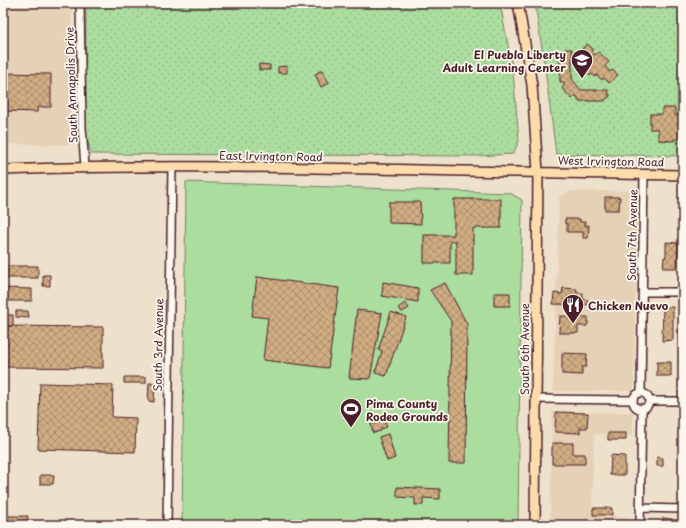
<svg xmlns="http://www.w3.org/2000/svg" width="686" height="528" font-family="'Playpen Sans',sans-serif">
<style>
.built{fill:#e5d1b6}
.green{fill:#aadd9e;stroke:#7a7e64}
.park{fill:url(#park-dots);stroke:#7a7e64}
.building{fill:url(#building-cross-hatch);stroke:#4a1f2b}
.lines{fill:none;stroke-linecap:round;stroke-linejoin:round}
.minor-casing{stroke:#4a1f2b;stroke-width:10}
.major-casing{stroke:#4a1f2b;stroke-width:12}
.minor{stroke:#fbf7ec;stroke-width:7}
.major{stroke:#fddcac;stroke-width:9}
.labels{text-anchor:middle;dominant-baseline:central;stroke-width:3.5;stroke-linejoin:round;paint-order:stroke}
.poi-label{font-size:11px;font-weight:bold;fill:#4a1f2b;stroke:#fbf7ec;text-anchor:start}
.street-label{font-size:11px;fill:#4a1f2b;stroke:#fbf7ec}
</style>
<defs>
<pattern id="park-dots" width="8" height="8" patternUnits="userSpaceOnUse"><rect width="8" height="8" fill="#aadd9e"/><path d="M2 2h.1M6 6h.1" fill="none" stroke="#94bd88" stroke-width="1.8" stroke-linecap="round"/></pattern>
<pattern id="building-cross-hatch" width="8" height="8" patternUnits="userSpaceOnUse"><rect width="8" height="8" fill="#d0ad82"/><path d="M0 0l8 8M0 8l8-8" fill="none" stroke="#ab8c6b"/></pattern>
</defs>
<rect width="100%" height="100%" fill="#eee1cc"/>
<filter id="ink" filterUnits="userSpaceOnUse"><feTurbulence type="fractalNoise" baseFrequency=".025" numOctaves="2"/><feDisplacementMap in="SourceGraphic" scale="8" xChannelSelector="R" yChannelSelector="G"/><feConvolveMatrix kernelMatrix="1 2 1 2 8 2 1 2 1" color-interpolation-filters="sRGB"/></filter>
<g filter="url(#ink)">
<path class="built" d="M3,3H72L70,145L3,144Z
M570,191H633L637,205L634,391H553L559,197Z
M552,412H633V435L594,434L592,515L630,517V525H550Z"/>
<path class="green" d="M186,182L510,193L522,200L518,525H182Z"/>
<path class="park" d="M86,3H500L513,72L519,141L513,154L478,156L91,154L85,131Z
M535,3H683V156L556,154L545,68Z"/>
<path class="building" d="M587,44L593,49L591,51L595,55L599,52L609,62L605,66L610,72L612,70L618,75L609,83L604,78L602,80L597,75L595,77L592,74L590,76L585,71L587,69L585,67L587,64L582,59L584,58L579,52Z
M565,49H572V79L581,90H608V94H610V96L604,101H578V97L574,96L572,99L562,88L564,86V82H560V52H565Z
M259,64L270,65V70H259Z
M287,66V73H278V67Z
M322,70L329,83L321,87L315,74Z
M3,73L51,74V107H38L37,112L4,111Z
M662,108H675V115H683V139H674V141L658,140V129H650V114H662Z
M605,197H620L619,210H605Z
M454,199H501V228H473V275H456V241H450V263H424V235H454Z
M389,202H420L421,224L389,223Z
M565,219H580V222H586L585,226L589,225L588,238H583V232H567V224H565Z
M666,242L678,243L677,268H663L664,257H666Z
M3,266H38V278H3Z
M43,275H50V286H43Z
M257,277L339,288L328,368L263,360L268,318L252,316Z
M383,282L418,288V302L382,296Z
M445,283L467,324L466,463H449L451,321L430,290Z
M3,288L32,289V301H3Z
M563,288L577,289L576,292L583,293V299L588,300L587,305L553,304L554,293L562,294Z
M494,293H510V306H494Z
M405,303L409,308L402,312L398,308Z
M663,307H673V340L662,341Z
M357,310L382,313L370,379L349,378Z
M16,311H28L29,318L16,317Z
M391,312L406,317L386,376L375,373L382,351L378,350Z
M3,315H13V326H3Z
M560,316L588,317V324H587V326H578V333H559Z
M3,326L103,327V368L3,367Z
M679,328H683V342H680Z
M562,353L587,354L586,367H582V375L562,374Z
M657,362H671V376H657Z
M680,367H683V381H680Z
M124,377H146V383H124Z
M40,383L113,385L112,417L136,418L135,452L38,449Z
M149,383H155L154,402L148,401Z
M556,412L588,413L587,428H580V433L555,432Z
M385,420L387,427L381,429V431L373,433L371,424Z
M608,433H626V440H608Z
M388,434L395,458L387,461L379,437Z
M552,443H573V454H585V464H552Z
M611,455L625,456V475H610Z
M657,457L663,458V466H657Z
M40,475H54L53,484H40Z
M397,487L440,489V499L423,498V505H415V498L397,497Z
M593,508H612V515H593Z
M3,516H28L27,525H3Z
M663,518L672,519V521H674V525H663Z"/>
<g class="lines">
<g class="minor-casing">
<path id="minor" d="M80,3L82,127L85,167
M643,292H683
M641,393L644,174
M633 401a8 8 0 1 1 16 0a8 8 0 1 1-16 0Z
M536,399L633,400
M649,401H683
M640,508L683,509
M167,525L172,166
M640,525L642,408"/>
</g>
<g class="major-casing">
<path id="major" d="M518,3L532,85L538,172L535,525
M3,170C230,161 456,173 683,175"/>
</g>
<use href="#minor" class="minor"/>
<use href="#major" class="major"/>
</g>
</g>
<defs>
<g id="university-pin" transform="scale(1.15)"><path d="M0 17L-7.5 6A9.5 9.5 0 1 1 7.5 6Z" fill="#4a1f2b" stroke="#fbf7ec"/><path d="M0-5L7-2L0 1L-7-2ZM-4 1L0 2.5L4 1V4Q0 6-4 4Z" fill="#fff"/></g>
<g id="restaurant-pin" transform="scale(1.15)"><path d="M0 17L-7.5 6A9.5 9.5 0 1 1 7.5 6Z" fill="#4a1f2b" stroke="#fbf7ec"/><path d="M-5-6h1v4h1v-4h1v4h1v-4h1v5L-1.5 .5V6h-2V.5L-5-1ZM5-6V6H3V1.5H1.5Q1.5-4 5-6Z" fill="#fff"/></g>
<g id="stadium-pin" transform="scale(1.15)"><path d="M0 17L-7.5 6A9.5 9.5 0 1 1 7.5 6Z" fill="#4a1f2b" stroke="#fbf7ec"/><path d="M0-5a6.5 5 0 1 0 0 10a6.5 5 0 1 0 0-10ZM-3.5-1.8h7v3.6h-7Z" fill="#fff"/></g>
</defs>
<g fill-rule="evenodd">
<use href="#university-pin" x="582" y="60"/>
<use href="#restaurant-pin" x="573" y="305"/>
<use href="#stadium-pin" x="351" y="409"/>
</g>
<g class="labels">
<g class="poi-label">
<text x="566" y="54" text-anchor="end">El Pueblo Liberty<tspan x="566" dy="13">Adult Learning Center</tspan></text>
<text x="588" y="305">Chicken Nuevo</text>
<text x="366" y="403">Pima County<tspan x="366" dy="13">Rodeo Grounds</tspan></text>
</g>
<g class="street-label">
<text transform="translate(71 85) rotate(-92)">South Annapolis Drive</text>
<text transform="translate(271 156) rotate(1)">East Irvington Road</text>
<text transform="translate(611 161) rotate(1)">West Irvington Road</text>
<text transform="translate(632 235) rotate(-89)">South 7th Avenue</text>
<text transform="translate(158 345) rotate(-89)">South 3rd Avenue</text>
<text transform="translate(524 349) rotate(-90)">South 6th Avenue</text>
</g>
</g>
<rect width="686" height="528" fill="none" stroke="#fbf7ec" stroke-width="16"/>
<rect x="8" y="8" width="670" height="512" fill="none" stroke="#4a1f2b" stroke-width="1.5" filter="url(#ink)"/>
</svg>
